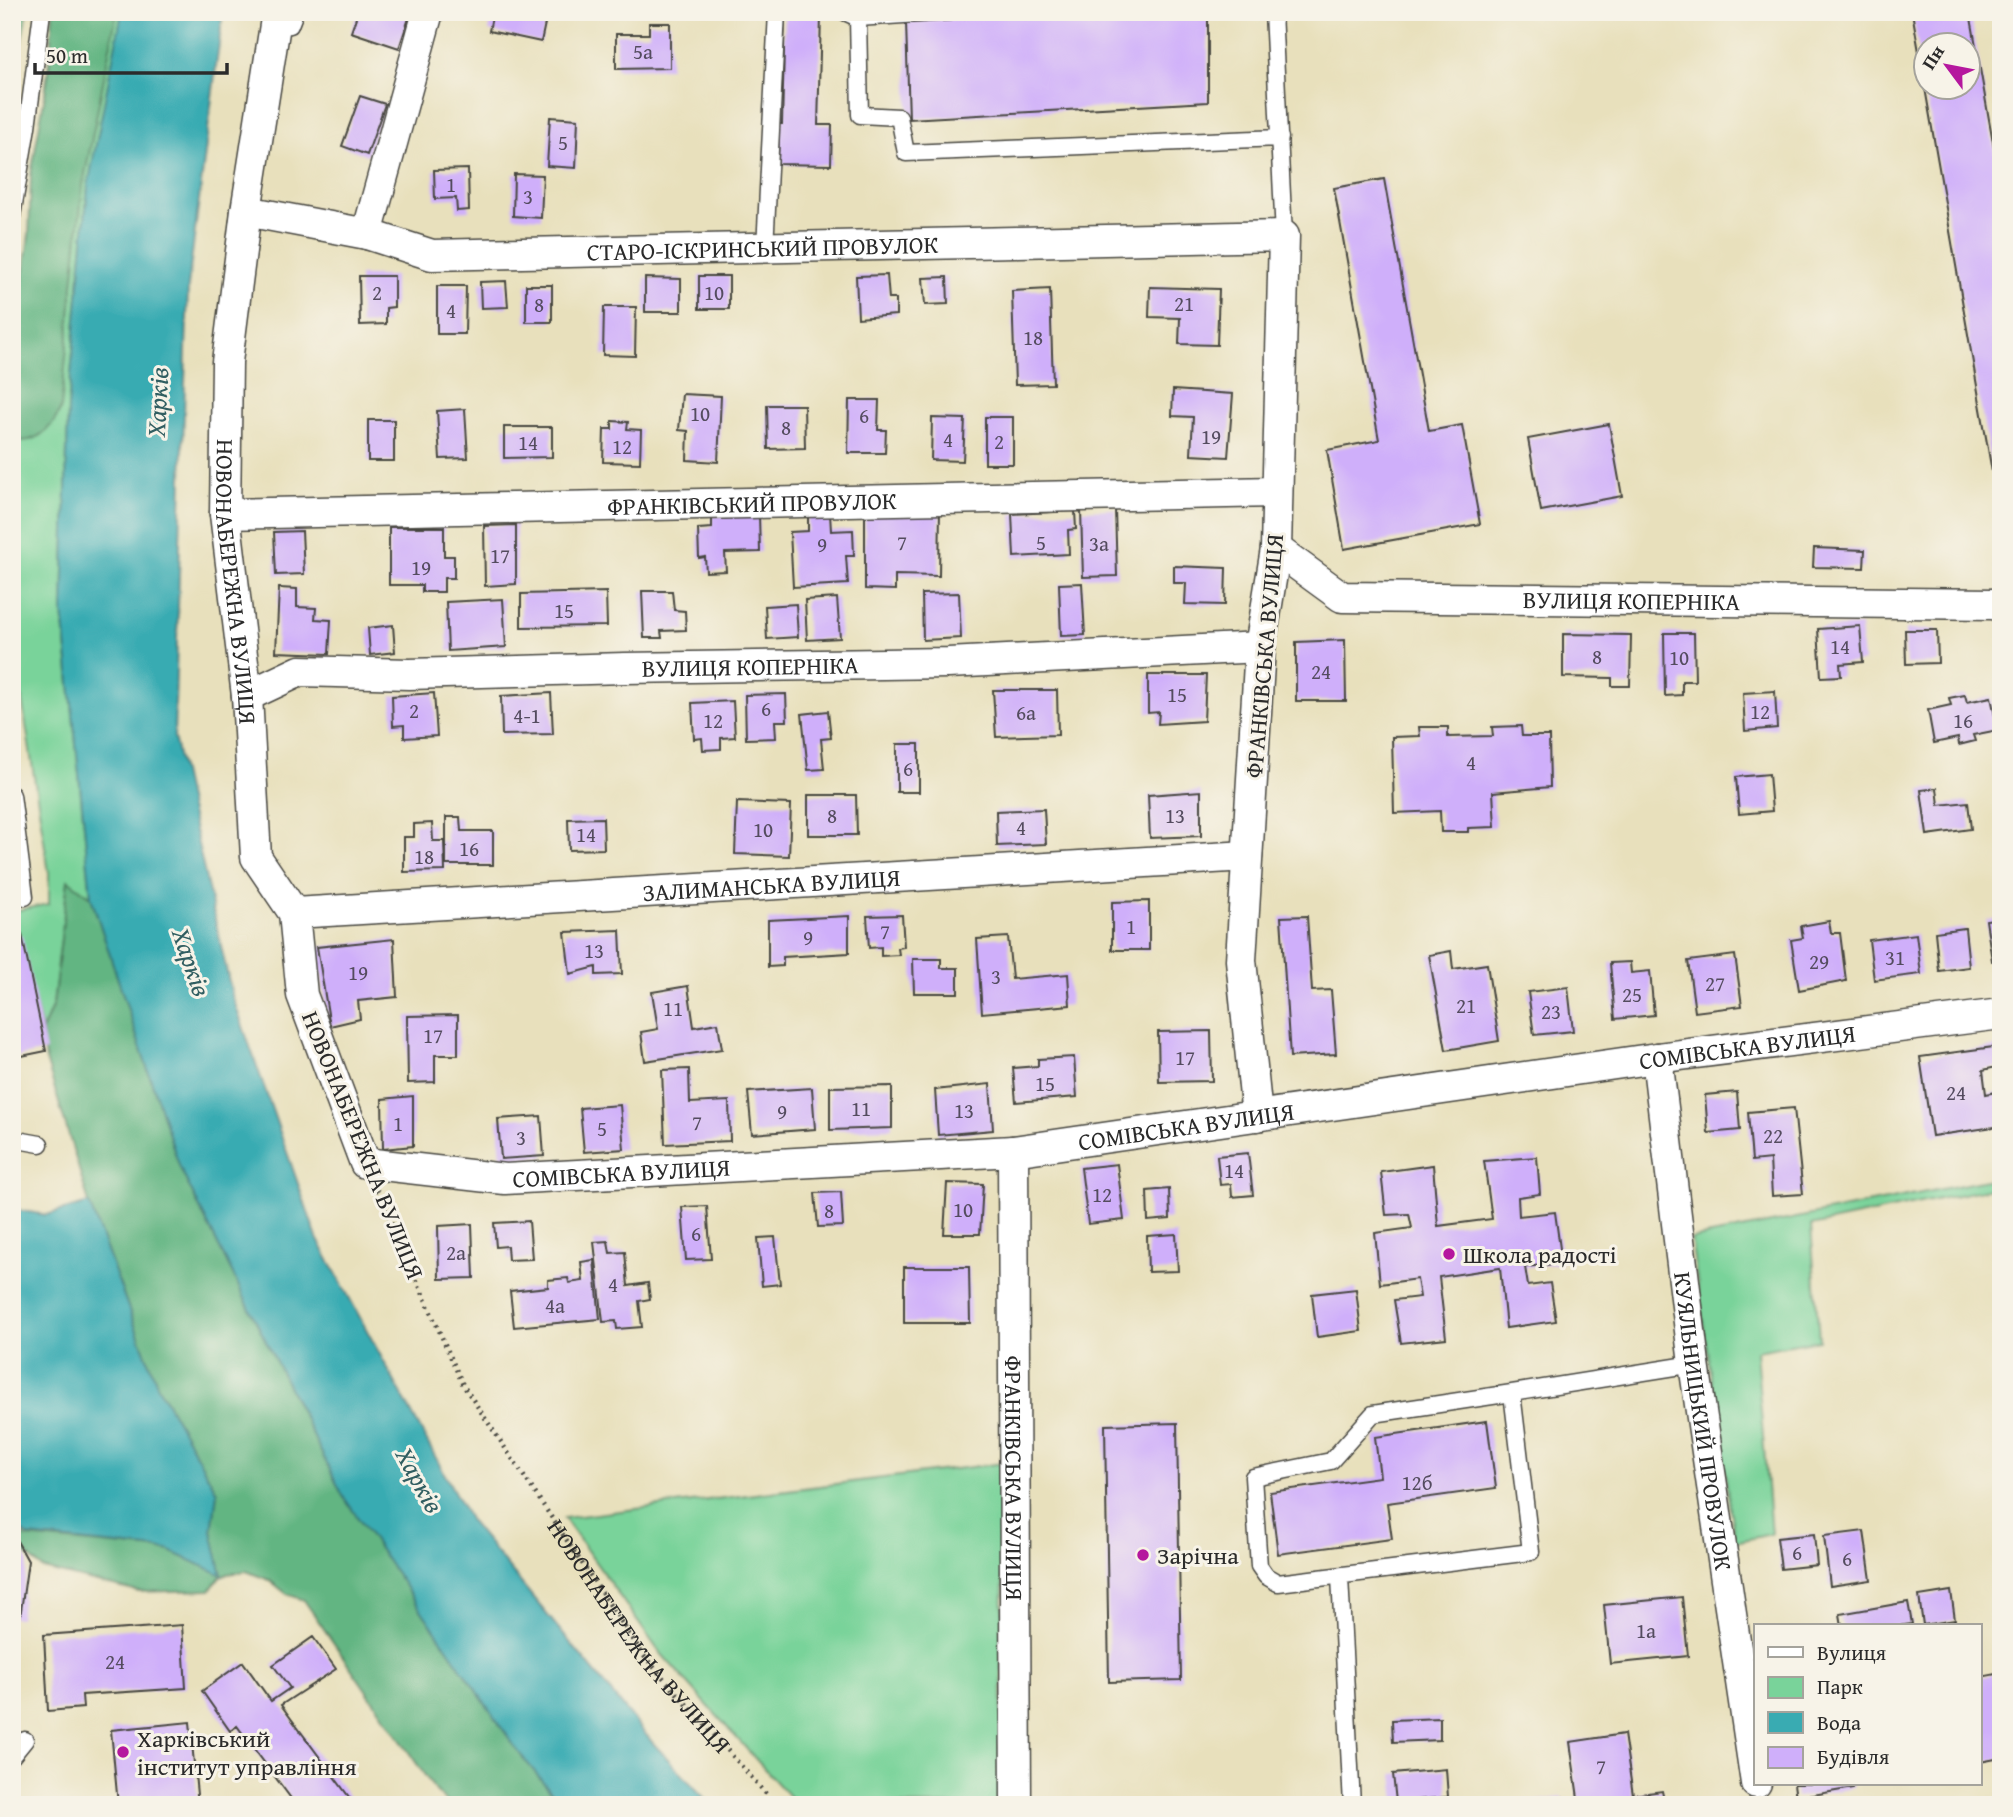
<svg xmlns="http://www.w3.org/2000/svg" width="2013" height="1817" font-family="'Gentium Book Plus',serif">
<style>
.green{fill:#79d39a;stroke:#527f62;stroke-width:2}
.forest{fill:#62b582;stroke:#467056;stroke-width:2}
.water{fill:#39abb2;stroke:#326b6e;stroke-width:2}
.building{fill:#cfaffa}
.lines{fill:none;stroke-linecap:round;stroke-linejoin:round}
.lane-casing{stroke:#474641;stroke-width:19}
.street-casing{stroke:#474641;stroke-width:33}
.path{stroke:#474641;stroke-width:4.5;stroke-dasharray:2 5;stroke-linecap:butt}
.lane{stroke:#fff;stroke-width:16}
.street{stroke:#fff;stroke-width:30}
.poi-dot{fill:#b5179e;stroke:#f7f3e8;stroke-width:2.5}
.labels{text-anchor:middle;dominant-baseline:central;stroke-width:6;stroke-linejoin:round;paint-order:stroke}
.number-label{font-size:21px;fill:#544c5f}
.street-label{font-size:24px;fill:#2b2b2b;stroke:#f7f3e8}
.poi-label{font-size:24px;fill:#2b2b2b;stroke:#f7f3e8;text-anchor:start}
.water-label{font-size:26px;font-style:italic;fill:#315e61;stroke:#f7f3e8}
</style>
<rect width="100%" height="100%" fill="#f7f3e8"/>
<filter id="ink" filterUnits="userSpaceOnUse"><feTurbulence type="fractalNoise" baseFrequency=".0143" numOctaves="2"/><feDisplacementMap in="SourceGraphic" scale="14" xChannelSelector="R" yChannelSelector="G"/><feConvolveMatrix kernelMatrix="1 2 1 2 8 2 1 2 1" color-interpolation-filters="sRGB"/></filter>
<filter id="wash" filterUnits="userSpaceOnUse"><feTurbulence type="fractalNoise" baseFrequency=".00686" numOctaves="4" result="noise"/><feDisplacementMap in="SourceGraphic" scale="28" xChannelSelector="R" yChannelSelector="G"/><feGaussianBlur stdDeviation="1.57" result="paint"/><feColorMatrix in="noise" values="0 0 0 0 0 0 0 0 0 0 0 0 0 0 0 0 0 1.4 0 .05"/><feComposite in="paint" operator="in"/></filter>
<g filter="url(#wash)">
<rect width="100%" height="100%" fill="#e8e0bc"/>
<path class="green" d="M12,12H27L12,90Z
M57,12H122L88,185L68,408L63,612L91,897L68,881L53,1005L42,1031L13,911L49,904V873L19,680L12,589V381L49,60Z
M2001,1177V1186L1811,1226L1819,1340L1756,1351L1771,1534L1735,1542L1691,1239Z
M1004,1463L1001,1805H797L658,1650L564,1518Z"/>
<path class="forest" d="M53,12H117L83,185L61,408C55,424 40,441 22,441L12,429V347L29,237L31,174L49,71Z
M68,880L91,897L180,1168L343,1496L520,1754L562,1805H450L435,1790L304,1600L287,1594L269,1580L246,1571L222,1575L210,1590L138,1592L43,1569L12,1542V1526L25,1537L168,1550L221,1574L212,1531L217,1492L158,1387L89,1203L44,1053L42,1031L53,1005Z"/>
<path class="water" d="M122,12H223L188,286L174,737L232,995L317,1238L470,1521L652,1742L711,1805H562L520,1754L343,1496L180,1168L91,897L63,612L68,408L88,185Z
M89,1203L158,1387L217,1492L212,1531L222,1575L168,1550L28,1536L12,1524V1209L46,1215Z"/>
<g id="blocks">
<path class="building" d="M358,12H411L399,48L351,32Z
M493,12L547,14L541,42L489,31Z
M785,12H816L821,16L818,125H832L831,165L778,164L779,124H782Z
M1054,12H1208V102L909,119L906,22Z
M1912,12H1970L1999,176L2001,175V488L1995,489L1925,88H1968V46H1926L1924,80Z
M649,23H670V68L616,69V34H649Z
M360,96L385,104L367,155L342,146Z
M550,117L578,119L576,168L547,166Z
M468,169L469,210L457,211L456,198L435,199L434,170Z
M514,174L543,175L541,218L513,216Z
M1384,179L1429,431L1462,425L1480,524L1344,549L1327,450L1379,440L1334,188Z
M887,275L889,299H896V315L858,318L856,276Z
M359,276H394V307L386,308V324L360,325Z
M699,276H729V309H699Z
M947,277L948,304L925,305L923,278Z
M645,278L681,279V312H645Z
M506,281L508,307L481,308L480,282Z
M526,285H552V322H526Z
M437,286H466L465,334H437Z
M1150,287L1219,289L1217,345L1179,344L1180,318L1149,317Z
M1050,289L1053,384L1015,385L1012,291Z
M604,307H636L635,356L603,355Z
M1173,390L1233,394L1228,457L1191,455L1193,417L1172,416Z
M682,394L721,396L718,462L687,460L688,431L679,430Z
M849,400H879L878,430H886L885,453H848Z
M767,405H804L805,448L768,449Z
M465,409L468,458L440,459L437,411Z
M985,417H1013V464H985Z
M932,418L965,419L963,461L931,460Z
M368,420H394V461H368Z
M612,421L628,422L627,429L641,430L640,463L603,462L604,429H612Z
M1609,424L1622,496L1541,511L1528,439Z
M504,427H552V457L504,458Z
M865,509H940L939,576L895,575V590L865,589Z
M1115,509L1117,576L1083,577L1081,510Z
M1075,511L1076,529L1068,530L1069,554L1014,557L1012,514Z
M830,514L831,531L853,530L854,556H846L848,584L793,587L790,532L808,531V515Z
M759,515L760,552L725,553L726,571L706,572L705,557L699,558L698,529L712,528V516Z
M516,525V584L485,586L484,526Z
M389,527H444V556H454V578H444V592H422V585H389Z
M302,531L304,574L276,575L274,532Z
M1814,548L1865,550L1864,568L1813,567Z
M1174,566L1226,568L1225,605L1185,604L1186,583H1174Z
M1082,583L1085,635L1061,636L1059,584Z
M279,588L297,589V607L316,608L315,619L331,620L329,654L276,652Z
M642,591H672L674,610L685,611L686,630L661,631L662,638H644Z
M606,592L607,626L521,627V594Z
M959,593L961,638L923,640L922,594Z
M837,598L840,638L807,640L805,600Z
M503,599L506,647L448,651L446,602Z
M796,604L798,637L767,639L765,606Z
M393,625L395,652L370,655L368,628Z
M1860,626L1863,662L1840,664L1841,676L1821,677L1818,629Z
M1905,630H1937L1938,663L1906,664Z
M1664,633H1694L1695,681H1682V695L1665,696Z
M1563,634L1631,635L1630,686H1612V678L1563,677Z
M1345,640L1346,701H1296V642Z
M1148,675H1206L1204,721L1158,724L1159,712L1148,713Z
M993,690H1057L1058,735L996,737Z
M1775,691L1777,728L1745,731L1743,693Z
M434,693L437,736L404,738V725L393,726L392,696Z
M551,693L553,734L502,735L501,696Z
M786,694L787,721H775L776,738L746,739L745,695Z
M1965,695L1967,702L1991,697L1998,730L1973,735L1975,741L1959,745L1958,738L1934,743L1928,710L1951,705L1949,698Z
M733,701L735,737L721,738V749L703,750L702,738L694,739L692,703Z
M828,711L831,738L821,739L824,769L808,770L802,714Z
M1521,726L1522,736H1549L1550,787L1493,792L1495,827L1468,828V832H1441L1440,811L1394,813L1392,737L1420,736L1419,727H1448V737L1493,736L1492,727Z
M897,744H919V792H897Z
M1769,774L1772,811L1739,814L1736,777Z
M1937,788L1939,805L1968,802L1971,829L1927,835L1921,790Z
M1201,791V836L1150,838L1148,795Z
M808,795H856L857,835H808Z
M737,802L791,804L789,856L735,854Z
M1044,809L1046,844L997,846L996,811Z
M446,817H460L461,831H493V865H446Z
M603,818L604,849L569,850L568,819Z
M432,823L433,841H444L445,871L404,872V837H414V824Z
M1149,901V950H1112V902Z
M902,915L904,947L898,948L899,955L881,956V947L869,948L867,916Z
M849,916V953L783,957V966L768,967V920Z
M1307,916L1312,991L1331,990L1336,1054L1290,1057L1281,917Z
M2001,918V960L1992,961L1986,920Z
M1829,921L1831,933H1840L1846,981L1799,990L1791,940L1803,938L1801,926Z
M1965,928L1969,967L1939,971L1935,932Z
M620,930L622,974L596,975V967L570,974L565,932Z
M1916,934L1921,974L1874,980L1869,940Z
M22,935L46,1051L12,1058V937Z
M1008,937L1012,979L1068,974L1070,1005L982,1013L977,939Z
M394,939L397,997L358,1001L360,1019L330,1026L317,947Z
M1451,951L1453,969L1487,964L1499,1041L1446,1050L1429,955Z
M1735,955L1742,1006L1695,1012L1688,961Z
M913,959H941V968H958V993H914Z
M1630,962L1631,973L1650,971L1654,1015L1615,1019L1610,963Z
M688,986L694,1027L718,1023L722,1049L645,1061L641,1032L658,1029L652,992Z
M1568,987L1573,1031L1534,1035L1528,992Z
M458,1015V1055H435V1082L408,1083L407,1016Z
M1211,1031L1212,1081L1159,1082L1158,1032Z
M2001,1046V1066L1983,1070L1986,1094L2001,1091V1126L1932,1136L1920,1057Z
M1074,1057L1077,1097L1016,1102L1013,1068L1038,1066V1059Z
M689,1069L690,1103L729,1101L730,1141L665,1144L662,1070Z
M990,1084L993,1130L938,1135L935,1090Z
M892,1086V1128L830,1130V1087Z
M812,1088L815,1129L752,1134L748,1092Z
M1737,1092L1740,1130L1708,1133L1705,1095Z
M413,1096V1146L383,1149L382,1099Z
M620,1105L624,1149L584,1152L580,1108Z
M1794,1108L1803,1194L1772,1196L1770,1159L1752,1161L1748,1112Z
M541,1116L544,1156L501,1159L498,1119Z
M1248,1153L1253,1195L1232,1197L1231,1184L1220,1185L1217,1156Z
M1537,1157L1540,1194L1518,1197L1519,1216L1555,1212L1562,1263L1525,1267L1528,1286L1550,1283L1556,1321L1506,1328L1500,1268L1439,1277L1446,1338L1401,1343L1394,1300L1420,1297L1417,1279L1380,1284L1375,1233L1412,1228L1409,1214L1386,1215L1381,1172L1433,1165L1438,1226L1492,1219L1484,1161Z
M1117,1164L1124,1220L1088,1224L1081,1168Z
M947,1183L983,1184L980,1234H944Z
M1169,1189L1170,1219L1148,1221L1147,1191Z
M841,1192L843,1226L818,1227L815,1193Z
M707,1206L711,1259L686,1260L682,1207Z
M529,1221L532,1259L508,1260L507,1246L496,1247L494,1223Z
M472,1224L474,1278L439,1279L438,1226Z
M1176,1234L1178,1271L1148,1272L1147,1236Z
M775,1237L780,1284L762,1286L758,1238Z
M608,1241L610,1253L625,1252L628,1286L648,1283L650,1299L639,1301L642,1327L617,1329L616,1321L603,1322L594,1242Z
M594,1260L600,1319L514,1327L510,1291L548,1287V1280L568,1278L569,1283L583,1281L581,1262Z
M904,1267H969L970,1323H904Z
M1356,1289L1361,1331L1317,1337L1312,1294Z
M1487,1421L1496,1488L1387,1503L1392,1539L1278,1554L1270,1492L1380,1477L1375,1437Z
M1177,1423L1181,1680L1109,1682L1105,1425Z
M1864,1531L1871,1580L1830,1586L1824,1536Z
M12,1532L28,1561L20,1618L12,1617Z
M1814,1534L1817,1565L1781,1569L1777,1538Z
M1951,1591L1955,1620L1923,1625L1919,1596Z
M1682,1597L1688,1656L1610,1664L1604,1605Z
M1908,1602L1912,1624L1897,1626H1842L1840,1614Z
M182,1625L186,1688L82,1695L83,1708L48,1711L44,1635Z
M313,1637L336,1669L281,1705L355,1805H296L237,1726L230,1731L202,1691L243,1662L271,1701L290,1688L273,1665Z
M2001,1673V1758L1980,1762V1677Z
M1440,1718V1740L1393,1742L1392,1720Z
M190,1722L198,1805H118L111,1730Z
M1624,1734L1633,1795L1662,1791L1665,1805H1579L1570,1742Z
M1446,1769L1448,1797L1396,1802L1393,1774Z
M1794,1784H1852L1853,1788L1796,1798Z
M1563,1797L1564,1805H1524V1803Z"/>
</g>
</g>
<g filter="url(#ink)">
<use href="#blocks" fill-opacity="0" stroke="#474641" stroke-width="2"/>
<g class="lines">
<g class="lane-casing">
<path id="lane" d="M845,12L858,18L949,12
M1273,12L1284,236
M858,18L860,115L899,117L906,153L1280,138
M275,27L290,25L295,12
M12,216L27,127L42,12
M765,248L777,12
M12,795L25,897
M12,1139L40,1144
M1512,1393L1373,1414L1331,1461L1253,1477L1259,1566L1266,1576L1278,1583L1531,1552L1512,1393L1694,1364
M1340,1577L1352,1805
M12,1756L25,1740"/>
</g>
<g class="street-casing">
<g id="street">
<path id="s2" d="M277,12L246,211L227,362L225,514L247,696L256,857L294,913L302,995L365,1163L505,1179L1013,1151L1657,1058L2001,1014"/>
<path id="s3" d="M246,211L367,234L432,255L1284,236L1276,549L1260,647L1241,960L1257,1116"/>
<path d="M367,234L428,12"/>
<path id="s4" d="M225,514L1276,492"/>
<path id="s5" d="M1276,549L1342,597L1994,604L2001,607"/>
<path id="s6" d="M247,696L300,671L409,674L625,668L948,663L1260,647"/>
<path id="s7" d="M294,913L1247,856"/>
<path id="s8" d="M1657,1058L1694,1364L1756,1783"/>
<path id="s9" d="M1013,1151L1016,1805"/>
</g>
</g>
<path class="path" id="s1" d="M377,1190L463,1385L644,1656L776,1805"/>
<use href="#lane" class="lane"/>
<use href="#street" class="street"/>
</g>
</g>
<g class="poi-dot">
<circle cx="1449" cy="1254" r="7"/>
<circle cx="1143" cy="1555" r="7"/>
<circle cx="123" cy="1752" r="7"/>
</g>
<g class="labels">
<g class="number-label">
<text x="643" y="51">5а</text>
<text x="563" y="142">5</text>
<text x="451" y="184">1</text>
<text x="528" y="196">3</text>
<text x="377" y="292">2</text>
<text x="714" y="292">10</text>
<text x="1184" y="303">21</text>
<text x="539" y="304">8</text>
<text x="451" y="310">4</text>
<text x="1033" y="337">18</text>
<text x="700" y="413">10</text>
<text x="864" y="415">6</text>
<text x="786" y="427">8</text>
<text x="1211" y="436">19</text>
<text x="948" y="439">4</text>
<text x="999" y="441">2</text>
<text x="528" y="442">14</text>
<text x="622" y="446">12</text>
<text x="902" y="542">7</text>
<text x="1041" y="542">5</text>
<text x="1099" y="543">3а</text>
<text x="822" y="544">9</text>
<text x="500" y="555">17</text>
<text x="421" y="567">19</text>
<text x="564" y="610">15</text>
<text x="1840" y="646">14</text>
<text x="1597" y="656">8</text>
<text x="1679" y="657">10</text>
<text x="1321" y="671">24</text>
<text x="1177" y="694">15</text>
<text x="766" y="708">6</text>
<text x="414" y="710">2</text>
<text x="1760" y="711">12</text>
<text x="1026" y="712">6а</text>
<text x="527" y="715">4-1</text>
<text x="713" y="720">12</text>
<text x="1963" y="720">16</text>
<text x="1471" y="762">4</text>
<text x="908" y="768">6</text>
<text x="832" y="815">8</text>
<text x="1175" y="815">13</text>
<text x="1021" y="827">4</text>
<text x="763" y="829">10</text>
<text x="586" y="834">14</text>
<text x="469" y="848">16</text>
<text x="424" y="856">18</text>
<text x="1131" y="926">1</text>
<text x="885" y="931">7</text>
<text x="808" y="937">9</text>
<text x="594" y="950">13</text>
<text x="1895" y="957">31</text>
<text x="1819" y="961">29</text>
<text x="358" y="972">19</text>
<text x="996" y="976">3</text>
<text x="1715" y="983">27</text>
<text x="1632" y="994">25</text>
<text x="1466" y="1005">21</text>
<text x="673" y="1008">11</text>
<text x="1551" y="1011">23</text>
<text x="433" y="1035">17</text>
<text x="1185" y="1057">17</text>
<text x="1045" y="1083">15</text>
<text x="1956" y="1092">24</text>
<text x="861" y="1108">11</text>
<text x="964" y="1110">13</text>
<text x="782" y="1111">9</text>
<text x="697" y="1122">7</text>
<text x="398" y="1123">1</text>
<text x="602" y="1128">5</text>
<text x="1773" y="1135">22</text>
<text x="521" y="1137">3</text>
<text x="1234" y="1170">14</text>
<text x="1102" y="1194">12</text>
<text x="963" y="1209">10</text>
<text x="829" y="1210">8</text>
<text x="696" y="1233">6</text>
<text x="456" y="1252">2а</text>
<text x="613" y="1284">4</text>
<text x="555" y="1305">4а</text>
<text x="1417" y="1482">12б</text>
<text x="1797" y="1552">6</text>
<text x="1847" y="1558">6</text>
<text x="1646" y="1630">1а</text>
<text x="115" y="1661">24</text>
<text x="1601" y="1766">7</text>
</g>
<g class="street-label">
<text stroke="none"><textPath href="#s3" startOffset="522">СТАРО-ІСКРИНСЬКИЙ ПРОВУЛОК</textPath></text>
<text stroke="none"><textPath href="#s4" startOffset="527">ФРАНКІВСЬКИЙ ПРОВУЛОК</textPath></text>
<text stroke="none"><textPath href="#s2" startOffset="574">НОВОНАБЕРЕЖНА ВУЛИЦЯ</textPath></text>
<text stroke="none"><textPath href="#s5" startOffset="371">ВУЛИЦЯ КОПЕРНІКА</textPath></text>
<text transform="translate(1264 656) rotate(-85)">ФРАНКІВСЬКА ВУЛИЦЯ</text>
<text stroke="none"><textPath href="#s6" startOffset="509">ВУЛИЦЯ КОПЕРНІКА</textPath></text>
<text stroke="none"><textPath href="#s7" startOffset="478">ЗАЛИМАНСЬКА ВУЛИЦЯ</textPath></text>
<text stroke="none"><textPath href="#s2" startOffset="2571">СОМІВСЬКА ВУЛИЦЯ</textPath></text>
<text stroke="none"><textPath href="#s2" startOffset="2004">СОМІВСЬКА ВУЛИЦЯ</textPath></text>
<text transform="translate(363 1145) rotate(68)">НОВОНАБЕРЕЖНА ВУЛИЦЯ</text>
<text stroke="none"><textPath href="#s2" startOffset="1437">СОМІВСЬКА ВУЛИЦЯ</textPath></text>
<text stroke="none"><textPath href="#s8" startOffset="366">КУЯЛЬНИЦЬКИЙ ПРОВУЛОК</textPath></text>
<text stroke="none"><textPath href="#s9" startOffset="327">ФРАНКІВСЬКА ВУЛИЦЯ</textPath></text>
<text stroke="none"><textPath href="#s1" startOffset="520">НОВОНАБЕРЕЖНА ВУЛИЦЯ</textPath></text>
</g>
<g class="poi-label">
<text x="1463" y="1254">Школа радості</text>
<text x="1157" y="1555">Зарічна</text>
<text x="137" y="1738">Харківський<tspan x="137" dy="28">інститут управління</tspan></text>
</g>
<g class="water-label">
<text transform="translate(157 402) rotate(-87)">Харків</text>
<text transform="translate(192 962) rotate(71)">Харків</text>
<text transform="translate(420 1480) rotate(61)">Харків</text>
</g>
</g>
<rect width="2013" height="1817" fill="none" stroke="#f7f3e8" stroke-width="42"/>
<rect x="1754" y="1624" width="228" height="161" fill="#f7f3e8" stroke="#a5a39c" stroke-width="2"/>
<rect x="1768" y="1647" width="35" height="10" fill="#ffffff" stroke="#a5a39c" stroke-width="2"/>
<text x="1817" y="1660" font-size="21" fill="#2b2b2b">Вулиця</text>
<rect x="1768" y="1677" width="35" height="21" fill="#79d39a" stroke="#a5a39c" stroke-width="2"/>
<text x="1817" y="1694" font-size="21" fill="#2b2b2b">Парк</text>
<rect x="1768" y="1712" width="35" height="21" fill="#39abb2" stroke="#a5a39c" stroke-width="2"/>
<text x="1817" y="1730" font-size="21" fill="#2b2b2b">Вода</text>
<rect x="1768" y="1747" width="35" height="21" fill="#cfaffa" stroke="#a5a39c" stroke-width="2"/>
<text x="1817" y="1764" font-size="21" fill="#2b2b2b">Будівля</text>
<g transform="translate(1947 66) rotate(302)"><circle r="33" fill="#f7f3e8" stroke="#a5a39c" stroke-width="2"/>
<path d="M0-5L12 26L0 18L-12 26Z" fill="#b5179e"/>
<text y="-10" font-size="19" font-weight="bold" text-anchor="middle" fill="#2b2b2b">Пн</text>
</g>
<path d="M35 63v10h192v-10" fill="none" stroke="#2b2b2b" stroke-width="3.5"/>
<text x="46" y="63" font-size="21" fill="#2b2b2b" stroke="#f7f3e8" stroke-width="5" paint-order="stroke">50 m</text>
</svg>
